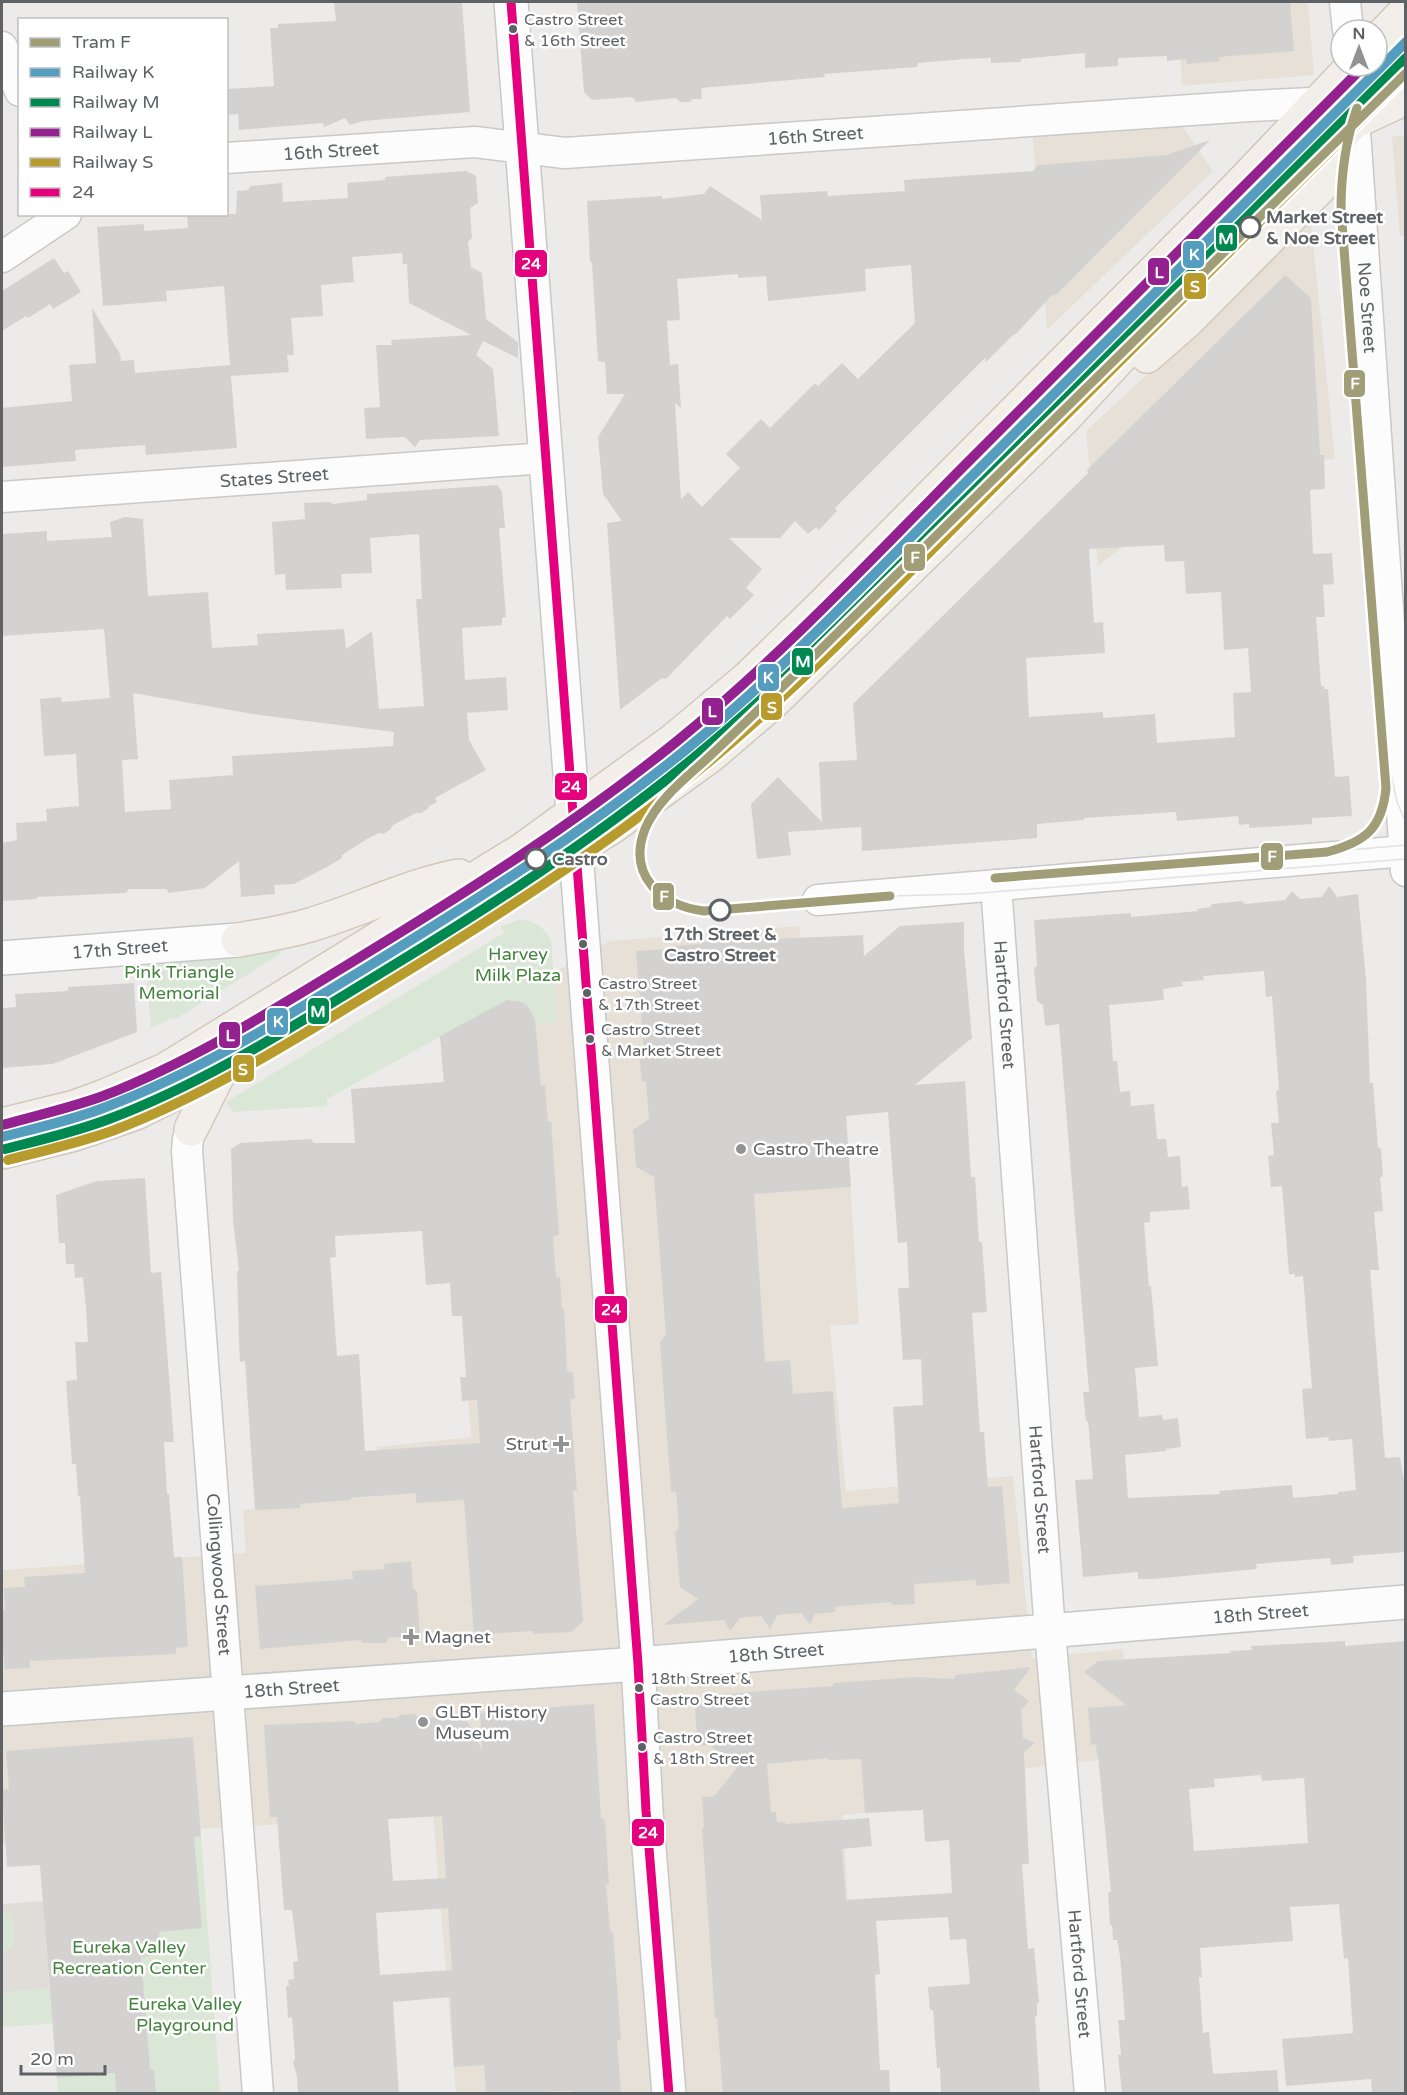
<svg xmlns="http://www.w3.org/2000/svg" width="1407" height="2095" font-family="'Varela Round',sans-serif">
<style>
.commercial{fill:#e6e0d7}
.education{fill:#e0ddd9}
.green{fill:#dae7d6}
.building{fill:#d4d2d1;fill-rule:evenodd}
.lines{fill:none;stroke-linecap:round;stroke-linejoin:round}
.street-casing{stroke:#cac9c8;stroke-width:33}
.secondary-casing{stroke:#c7c8c8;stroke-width:36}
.primary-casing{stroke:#d2c8ba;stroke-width:36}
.street{stroke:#fcfcfc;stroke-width:30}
.secondary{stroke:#fcfcfc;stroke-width:33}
.primary{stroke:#f2efea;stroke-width:33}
.tram{stroke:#e3e2e2;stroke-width:1.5}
.bus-1-casing{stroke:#fff;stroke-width:14}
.bus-1{stroke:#e5007d;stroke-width:9}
.rail-1-casing{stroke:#fff;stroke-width:15}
.rail-2-casing{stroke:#fff;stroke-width:15}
.rail-3-casing{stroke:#fff;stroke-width:15}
.rail-4-casing{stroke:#fff;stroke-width:15}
.rail-1{stroke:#549dbf;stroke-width:10}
.rail-2{stroke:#008851;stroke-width:10}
.rail-3{stroke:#932290;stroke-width:10}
.rail-4{stroke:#b79c2d;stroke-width:10}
.tram-1-casing{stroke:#fff;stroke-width:14}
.tram-1{stroke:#a09d77;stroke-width:9}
.bus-dot{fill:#5e6265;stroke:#fff;stroke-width:2}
.stop-dot{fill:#fff;stroke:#5e6265;stroke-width:3}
.poi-dot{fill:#909293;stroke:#fff;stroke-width:2}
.labels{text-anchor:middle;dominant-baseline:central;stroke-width:5;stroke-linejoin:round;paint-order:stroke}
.bus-label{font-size:16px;fill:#5e6265;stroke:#fff;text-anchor:start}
.street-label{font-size:18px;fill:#5e6265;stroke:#fff}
.stop-label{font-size:18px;font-weight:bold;fill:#5e6265;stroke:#fff;text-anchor:start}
.park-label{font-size:18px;fill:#45833f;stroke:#fff}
.poi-label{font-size:18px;fill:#5e6265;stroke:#fff;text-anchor:start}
.line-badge{stroke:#fff;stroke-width:2}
.badge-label{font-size:16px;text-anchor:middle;font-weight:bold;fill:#fff}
</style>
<rect width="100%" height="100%" fill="#edebe9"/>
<path class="commercial" d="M1177,2H1308L1314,75L1182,86Z
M1178,120L1213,171L1047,330L1032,127Z
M1405,135V236H1400L1392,136Z
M1311,223L1335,459L1220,469L1098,566L1086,431Z
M799,926L813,1050L842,1049L859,1324L830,1326L846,1491L1013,1476L1032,1658L1123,1649L1132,1756L970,1775L972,1801L843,1815L858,2093H456L433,1815L214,1828L2,1844V1570L246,1553L243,1510L379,1496L377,1447L471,1437L440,1036L610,941Z"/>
<path class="education" d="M43,1901L52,2023L2,2027V1904Z"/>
<path class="green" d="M519,920C535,920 544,927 551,941L558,1022L536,1023C532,1008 523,999 507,1000L327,1099V1106L233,1112L226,1102L504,933L501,926Z
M299,938L282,949L279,955L177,1018L170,1019L151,1028L146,966L156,956Z
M201,1836L220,2093H58L52,2023L2,2027V1992L50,1988L39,1848Z
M2,1913H7L14,1924L13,1945L3,1953L2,1960Z"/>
<path class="building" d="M334,2H462L470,112L363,121L350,125L345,118L324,127L323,123L239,130L238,114L226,115V89L274,86L270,28H278V24L336,21Z
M577,2H1290L1294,51L1219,57L1220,61L1187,64L1186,59L1167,61V56L1118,58V66L1085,68V53L1021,59V62L991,63V58L965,59L918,63L917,67L824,74L825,77L701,88L702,99H693L690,102H680L676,98L636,102L632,97L592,100L584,92Z
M1210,140L1057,294L1051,296L1015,335V333L986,362L985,358L835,508L837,511L819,530L816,527L808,534L795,521L780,538H729L762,569L746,588L754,595L730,619L727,616L666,679L662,678L620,710L607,523L622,521L603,494L598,437L625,394H607L605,362L598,361L592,263L590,261L587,201L662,196V199L704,194L710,186L762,220L760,195L827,191L828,196L905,191L904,180L1033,171L1038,165L1166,155ZM911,265L915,323L858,379L842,363L818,386L815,383L770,428L761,419L726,454L740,468L702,507L688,492L681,499L675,403L681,408L678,364L670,365L667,321L680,320L677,279L738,274V278L766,276L768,301L866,291L865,269Z
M466,171L476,176L478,203L470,208L472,238L468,242L471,267L482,273L486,319L518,342V358L483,341L476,355L493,369L499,436L420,440L415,447L405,437L366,439L364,408L380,407L376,345H392L391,340L471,335L409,303L407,264H403L402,253L352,257L354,282L321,285L323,316L291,318L294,355H287L289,372L231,376L237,448L146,455L145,445L75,450L76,461L2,467V408L72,401L69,365L96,363L92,308L120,354L121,361L134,360L135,373L230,365L224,286L166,291L167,301L103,306L97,227L144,224V231L188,228L187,214H236L237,191L248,190L251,186L282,183L283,202L348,198L347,183L385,180V177Z
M54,258L64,273L68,271L81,292L53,309L50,304L28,318L26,316L2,331V291Z
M1285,275L1311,298L1320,455H1324L1325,489L1310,490L1313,554L1332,553L1334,584L1323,585L1325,617H1316L1321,686H1324V689H1328L1335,777L1349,776L1352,816L1312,818V824L1249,828V824L1239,825L1238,816L1177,821L1176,812L1084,818V820L1037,824V838L862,851L861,827L788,832L791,855L757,859L751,804L778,777L822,822L819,762L857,760L853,704L1088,473L1087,470ZM1164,545L1165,562L1184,561L1186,594L1221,592L1224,650L1248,648L1251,692L1233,693L1235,737L1157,743L1155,714L1103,718V712L1029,717L1026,658L1105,653L1103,622L1094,623L1089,549Z
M497,485L502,492L505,528H499L506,617L502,618V625L462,628L465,680L506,677L508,710L467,713L469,740L486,770L435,798L437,802L429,806L428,809L421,813H416L393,825L390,830L383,834L379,833L367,839L342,855V858L327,867L294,884L274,885L275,894L241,897L239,861L205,888L168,893L167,889H129L126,893L37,897V899L2,901V843L17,840L16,823L47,821L46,809L79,806L76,754L44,756L40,699L61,697L62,702L110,698L104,629L2,636V534L47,531V541L112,537L110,522L125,517L143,519L148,596L208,592L212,648L258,645L257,634L344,629L346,649L372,631L379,709L424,706L416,599H422L419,534L370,538L372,573L341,574L342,588L286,590L285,574L275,575L272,522L305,519L304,503L330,502L333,504L367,500V494ZM133,693L259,715L394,732L393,746L232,756L233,775L169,780L171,809L125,812L122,760L138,759Z
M1329,886L1337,897L1358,894L1366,980L1370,1083H1373L1378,1147L1381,1149L1383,1176L1380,1178L1383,1211L1374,1212L1379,1270H1370L1385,1458L1400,1457L1406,1493V1552L1353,1556L1354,1563L1331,1565L1330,1558L1256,1564L1257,1569L1153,1579H1138V1572L1083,1577L1075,1480L1093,1479L1088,1421H1086L1083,1392H1089L1059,1024L1045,1026L1043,1005L1037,1001L1034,968L1037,966L1034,920L1131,913V917L1198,911L1197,909L1210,907L1212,904L1242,901L1245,904L1285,900L1292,891L1300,899L1322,897ZM1264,971L1266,997L1272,996L1279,1090L1276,1091L1279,1123H1271L1274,1155L1268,1156L1271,1187L1282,1186L1289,1274H1295V1277L1303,1276L1312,1388L1302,1389L1306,1439L1328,1437L1329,1441L1352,1439L1356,1490L1338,1492V1494L1293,1498L1292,1485L1219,1491L1220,1494L1128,1498L1125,1455L1166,1451V1449L1181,1447L1178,1418L1163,1420L1162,1415L1139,1417L1135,1368L1158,1366L1151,1286L1149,1287L1144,1223L1150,1222V1212L1190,1209L1188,1186L1182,1187L1180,1156L1168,1157L1166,1139H1157L1154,1104L1131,1106L1130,1091L1120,1092L1117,1061H1113L1109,1005L1164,1000L1163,989L1183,986L1182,982L1204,980L1203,976Z
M964,922V950L972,1038L915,1085L965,1081L971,1177H975L979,1242H982L987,1312L972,1313L980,1432H984L988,1487L1002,1486L1010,1583L976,1586V1580L914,1584L915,1604L892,1605L891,1602L835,1607L836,1612L815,1614L810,1624L801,1613L777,1615L770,1629L761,1616L740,1618L730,1631L724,1620L663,1625L698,1599L680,1587L675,1532L679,1528L676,1491L671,1492L660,1342L666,1335L654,1177L636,1167L633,1130L649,1119L646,1081L642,1082L639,1052H644L636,951L670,949V946L702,944V942L863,935L864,956L900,926ZM888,1112L898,1243L907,1242L909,1288H898L903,1360L921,1359L923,1405L893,1407L899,1503L842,1508L833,1391L793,1394L790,1360L765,1362L754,1194L851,1187L846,1116Z
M134,983L137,1032L53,1064L2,1068V1008L16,1007L15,994L68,991V987Z
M507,1000L522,1002L528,1006L535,1019L541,1086L545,1085L548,1122L551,1121L559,1234L553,1237L556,1276L560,1278L562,1309H564L567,1371L573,1373L575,1398L570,1400L577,1490L573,1491L583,1621L571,1632L533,1634V1631L474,1635L464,1500L416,1503V1493L351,1498V1500L300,1504V1508L255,1510L245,1361L240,1362L239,1341L237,1271H239L233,1220L231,1149L240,1143L312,1139L313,1143H355L351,1089L444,1082L440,1036ZM422,1231L426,1285L450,1283L452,1316H462L466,1377H460L462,1401L477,1400L480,1443L365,1451L359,1354L337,1356L330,1258L336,1257L335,1236Z
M145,1178L151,1273L161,1272L174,1442H164L167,1494H169L174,1557H182L188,1647L176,1648V1654L30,1661V1668L5,1669L2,1641V1611L5,1610L4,1588L25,1587L24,1577L85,1573L80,1496H78L76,1464H72L66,1381L77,1380L75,1342H88L86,1309L83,1277L75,1278L74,1264H66L65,1243H59L56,1195L97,1181Z
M411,1561L413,1589L417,1592L420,1635L388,1638L386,1643H363L360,1640L260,1649L255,1586L353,1579L352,1571L385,1569L384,1564Z
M1345,1641V1646L1406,1641V2094H1372L1371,2079L1286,2086L1282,2039L1353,2033L1348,1958L1344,1959L1339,1904L1290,1907L1293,1941L1200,1948L1202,1977H1199L1203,2033L1209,2032L1213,2074L1277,2070L1279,2094H1122L1118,2055H1121L1118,2020H1125L1120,1956L1117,1940H1113L1112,1925H1110L1108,1892H1111L1098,1755H1097L1096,1744L1091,1745L1088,1708L1126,1705L1084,1672L1098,1661L1231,1653L1230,1651L1252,1650L1251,1646ZM1261,1775L1262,1781L1304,1778L1308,1843L1194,1851L1189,1789L1215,1787L1214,1779Z
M1031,1667L1014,1690L1029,1701L1021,1710L1023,1738L1035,1743L1024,1752L1029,1864H1022L1028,1949L1034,1948L1039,2003H1037V2016H1035L1040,2094H941L940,2068H937L933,2010H930L928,1987L970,1984L966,1939L950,1940L948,1917L876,1921L880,1974L875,1975L880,2070H889L890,2094H723L717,2018H715L702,1828L704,1827L702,1797L714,1796L737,1768L709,1745L698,1746L695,1710L708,1695L833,1686V1683L916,1677L954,1679L956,1675ZM828,1758L829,1760L861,1759L865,1813L923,1810L925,1842L949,1840L952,1893L846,1900L842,1849L872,1846L869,1818L785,1824V1822H777L776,1812H771L767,1764Z
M594,1704L601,1818L605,1820L609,1884L606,1885L610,1931L613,1933L621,2040H617L621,2094H571V2091L486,2094L484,2065L454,2067L450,1997L393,2002L399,2094H298L297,2076L293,2063L295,2059L292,2017L288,2018L286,1986H289L288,1980L294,1979L293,1962L298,1961L292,1910H284L277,1817H270L264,1725L354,1721L356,1724L379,1722L383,1718H396L400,1715L414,1714L422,1718L464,1715L482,1750L480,1713ZM442,1816L446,1878L393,1881L388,1819ZM448,1908L452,1970L380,1975L376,1913Z
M193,1737L201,1836L194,1837L202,1928L159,1932L161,1955L141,1957L150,2069L154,2070L156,2094H116L115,2073L57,2078L40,1865L7,1867L2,1790L9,1789L6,1751Z"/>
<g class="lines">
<g class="street-casing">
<g id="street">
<path d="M1345,2L1348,30"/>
<path d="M2,47L20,91"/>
<path id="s1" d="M1353,102L1406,871"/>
<path id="s2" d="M226,158L475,142L565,153L1250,106L1353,101"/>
<path d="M2,257L66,214"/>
<path id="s3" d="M2,497L546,458"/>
<path id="s4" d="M996,885L1050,1632L1090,2094"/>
<path d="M818,900L1406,851"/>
<path id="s5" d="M191,1129L188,1139L187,1151L258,2094"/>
</g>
</g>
<g class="secondary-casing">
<g id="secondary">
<path d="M511,2L638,1664L646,1811L669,2094"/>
<path id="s6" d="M2,958L238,940"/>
<path id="s7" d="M2,1709L638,1664L1406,1602"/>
</g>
</g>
<g class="primary-casing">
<path id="primary" d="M1377,41L1406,11
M1354,122C1366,93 1384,71 1406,48
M1147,356L1187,321L1331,176
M238,940C262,936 286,932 310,925C360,910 407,886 459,876
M2,1125L75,1107L105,1096L165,1070L522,850L675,739L748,678L821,607L1233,192L1353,66
M191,1129L223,1065
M2,1152L75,1134L136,1113L166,1098L266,1038L524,876L576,849L612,827L710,756L772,703L1064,418L1175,298L1354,122L1406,98"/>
</g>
<use href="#street" class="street"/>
<use href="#secondary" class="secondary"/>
<use href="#primary" class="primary"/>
<path class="tram" d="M1381,726L1397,802L1406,823
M1327,852L1406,845
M890,896L968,894L1406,859"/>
<g class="bus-1-casing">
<path id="bus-1" d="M511,2L638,1664L646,1811L669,2094"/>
</g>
<use href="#bus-1" class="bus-1"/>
<g class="rail-1-casing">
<path id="rail-1" d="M2,1137C37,1128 73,1120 106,1107C199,1072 284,1018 369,966C477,900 584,832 683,752C788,667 881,566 977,471C1120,328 1263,185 1406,42"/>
</g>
<g class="rail-2-casing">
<path id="rail-2" d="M5,1149C40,1140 75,1132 109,1119C202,1084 287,1030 371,979C482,912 591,842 691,760C796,675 889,575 985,480C1125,339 1265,199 1406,58"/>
</g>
<g class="rail-3-casing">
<path id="rail-3" d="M2,1125C35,1116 70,1108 103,1096C193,1061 275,1009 357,959C467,892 576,823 676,742C778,659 869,562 961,469C1096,335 1230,200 1364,66"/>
</g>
<g class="rail-4-casing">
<path id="rail-4" d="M8,1160C43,1151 78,1143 112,1131C207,1095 294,1040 381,987C491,920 600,851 700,769C804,684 897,584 992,489C1130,351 1268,213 1406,75"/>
</g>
<use href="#rail-1" class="rail-1"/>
<use href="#rail-2" class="rail-2"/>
<use href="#rail-3" class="rail-3"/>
<use href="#rail-4" class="rail-4"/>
<g class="tram-1-casing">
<path id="tram-1" d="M995,878L1327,852C1365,842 1382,829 1386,788L1341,210C1341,174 1345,142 1357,108
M890,896L704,911C661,906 627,875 645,829C658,798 689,776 712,754C744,724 776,693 808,662C1007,466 1207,271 1406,73"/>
</g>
<use href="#tram-1" class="tram-1"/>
</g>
<g class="bus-dot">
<circle cx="513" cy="29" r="5"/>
<circle cx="583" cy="944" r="5"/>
<circle cx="587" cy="993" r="5"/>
<circle cx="590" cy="1039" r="5"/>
<circle cx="639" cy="1688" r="5"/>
<circle cx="642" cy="1747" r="5"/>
</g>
<g class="stop-dot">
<circle cx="1250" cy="227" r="10"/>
<circle cx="536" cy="859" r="10"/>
<circle cx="720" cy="910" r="10"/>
</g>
<g class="poi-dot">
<circle cx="741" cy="1149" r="6"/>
<path d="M558 1435h6v6h6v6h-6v6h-6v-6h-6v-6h6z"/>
<path d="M408 1628h6v6h6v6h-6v6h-6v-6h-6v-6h6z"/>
<circle cx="423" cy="1722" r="6"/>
</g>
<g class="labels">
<g class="bus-label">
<text x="524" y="20">Castro Street<tspan x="524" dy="21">&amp; 16th Street</tspan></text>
<text x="598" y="984">Castro Street<tspan x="598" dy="21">&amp; 17th Street</tspan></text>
<text x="601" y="1030">Castro Street<tspan x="601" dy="21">&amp; Market Street</tspan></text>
<text x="650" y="1679">18th Street &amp;<tspan x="650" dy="21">Castro Street</tspan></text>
<text x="653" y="1738">Castro Street<tspan x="653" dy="21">&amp; 18th Street</tspan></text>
</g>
<g class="street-label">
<text stroke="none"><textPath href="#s2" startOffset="591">16th Street</textPath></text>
<text stroke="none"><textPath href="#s2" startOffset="105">16th Street</textPath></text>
<text stroke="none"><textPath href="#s1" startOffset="206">Noe Street</textPath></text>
<text stroke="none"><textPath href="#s3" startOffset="273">States Street</textPath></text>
<text stroke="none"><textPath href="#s6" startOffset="118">17th Street</textPath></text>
<text stroke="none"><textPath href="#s4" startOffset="120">Hartford Street</textPath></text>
<text stroke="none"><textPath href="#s4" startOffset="606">Hartford Street</textPath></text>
<text stroke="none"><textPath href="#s5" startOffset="447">Collingwood Street</textPath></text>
<text stroke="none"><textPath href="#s7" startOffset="1262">18th Street</textPath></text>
<text stroke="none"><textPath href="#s7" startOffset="776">18th Street</textPath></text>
<text stroke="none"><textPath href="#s7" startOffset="290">18th Street</textPath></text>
<text stroke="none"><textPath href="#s4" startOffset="1092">Hartford Street</textPath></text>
</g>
<g class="stop-label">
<text x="1266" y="217">Market Street<tspan x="1266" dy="21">&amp; Noe Street</tspan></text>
<text x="552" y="859">Castro</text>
<text x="720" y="934" text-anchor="middle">17th Street &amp;<tspan x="720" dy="21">Castro Street</tspan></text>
</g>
<g class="park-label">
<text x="518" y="954">Harvey<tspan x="518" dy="21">Milk Plaza</tspan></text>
<text x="179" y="972">Pink Triangle<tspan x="179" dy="21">Memorial</tspan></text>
<text x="129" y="1947">Eureka Valley<tspan x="129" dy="21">Recreation Center</tspan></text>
<text x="185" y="2004">Eureka Valley<tspan x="185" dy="21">Playground</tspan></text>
</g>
<g class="poi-label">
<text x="753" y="1149">Castro Theatre</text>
<text x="548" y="1444" text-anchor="end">Strut</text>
<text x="424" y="1637">Magnet</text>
<text x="435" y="1712">GLBT History<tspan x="435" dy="21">Museum</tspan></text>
</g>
</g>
<g class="line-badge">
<rect x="1215" y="224" width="23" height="28" rx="6" fill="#008851"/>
<rect x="1182" y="240" width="23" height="29" rx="6" fill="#549dbf"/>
<rect x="514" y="249" width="34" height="29" rx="6" fill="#e5007d"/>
<rect x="1147" y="257" width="23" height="29" rx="6" fill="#932290"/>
<rect x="1183" y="272" width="24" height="28" rx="6" fill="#b79c2d"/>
<rect x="1343" y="369" width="23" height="29" rx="6" fill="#a09d77"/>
<rect x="903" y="543" width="23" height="29" rx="6" fill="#a09d77"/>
<rect x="791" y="647" width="23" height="29" rx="6" fill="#008851"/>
<rect x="757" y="663" width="23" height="29" rx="6" fill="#549dbf"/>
<rect x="760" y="692" width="23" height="29" rx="6" fill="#b79c2d"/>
<rect x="701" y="697" width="23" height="29" rx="6" fill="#932290"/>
<rect x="554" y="772" width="34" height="29" rx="6" fill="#e5007d"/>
<rect x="1260" y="842" width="24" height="29" rx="6" fill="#a09d77"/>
<rect x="652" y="882" width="23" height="29" rx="6" fill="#a09d77"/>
<rect x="307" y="997" width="23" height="28" rx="6" fill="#008851"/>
<rect x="266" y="1007" width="23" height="29" rx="6" fill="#549dbf"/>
<rect x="218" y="1021" width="23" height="28" rx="6" fill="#932290"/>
<rect x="232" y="1054" width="23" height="29" rx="6" fill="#b79c2d"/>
<rect x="594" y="1295" width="34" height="29" rx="6" fill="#e5007d"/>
<rect x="631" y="1818" width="34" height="29" rx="6" fill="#e5007d"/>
</g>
<g class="badge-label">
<text x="1226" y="244">M</text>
<text x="1194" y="260">K</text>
<text x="531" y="269">24</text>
<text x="1159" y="278">L</text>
<text x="1195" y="292">S</text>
<text x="1355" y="389">F</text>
<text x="915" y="563">F</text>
<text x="803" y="667">M</text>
<text x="768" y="683">K</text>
<text x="772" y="713">S</text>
<text x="712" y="717">L</text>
<text x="571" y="792">24</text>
<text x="1272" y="862">F</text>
<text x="664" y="902">F</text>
<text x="318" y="1017">M</text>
<text x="278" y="1027">K</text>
<text x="230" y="1041">L</text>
<text x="243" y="1075">S</text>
<text x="611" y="1315">24</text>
<text x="648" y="1838">24</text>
</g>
<rect width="1407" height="2095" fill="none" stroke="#5e6265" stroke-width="6"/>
<rect x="18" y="18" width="210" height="198" fill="#ffffff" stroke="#bfc0c1" stroke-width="1.5"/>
<rect x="30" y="38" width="30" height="9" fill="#a09d77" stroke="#bfc0c1" stroke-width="1.5"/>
<text x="72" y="48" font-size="18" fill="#5e6265">Tram F</text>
<rect x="30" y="68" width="30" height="9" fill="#549dbf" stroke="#bfc0c1" stroke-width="1.5"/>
<text x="72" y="78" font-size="18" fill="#5e6265">Railway K</text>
<rect x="30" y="98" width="30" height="9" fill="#008851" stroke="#bfc0c1" stroke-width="1.5"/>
<text x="72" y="108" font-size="18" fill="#5e6265">Railway M</text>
<rect x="30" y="128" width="30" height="9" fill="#932290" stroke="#bfc0c1" stroke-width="1.5"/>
<text x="72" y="138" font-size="18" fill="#5e6265">Railway L</text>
<rect x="30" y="158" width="30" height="9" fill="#b79c2d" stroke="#bfc0c1" stroke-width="1.5"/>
<text x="72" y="168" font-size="18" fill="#5e6265">Railway S</text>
<rect x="30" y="188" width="30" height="9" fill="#e5007d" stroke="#bfc0c1" stroke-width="1.5"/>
<text x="72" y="198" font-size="18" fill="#5e6265">24</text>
<g transform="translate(1359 48)"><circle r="28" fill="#ffffff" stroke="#bfc0c1" stroke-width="1.5"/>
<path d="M0-4.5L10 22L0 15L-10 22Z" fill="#909293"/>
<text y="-9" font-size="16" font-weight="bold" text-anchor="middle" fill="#5e6265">N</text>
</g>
<path d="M21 2065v9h84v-9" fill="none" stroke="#5e6265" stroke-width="3"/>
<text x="30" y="2065" font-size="18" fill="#5e6265" stroke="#ffffff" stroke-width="4.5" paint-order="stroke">20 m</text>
</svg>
